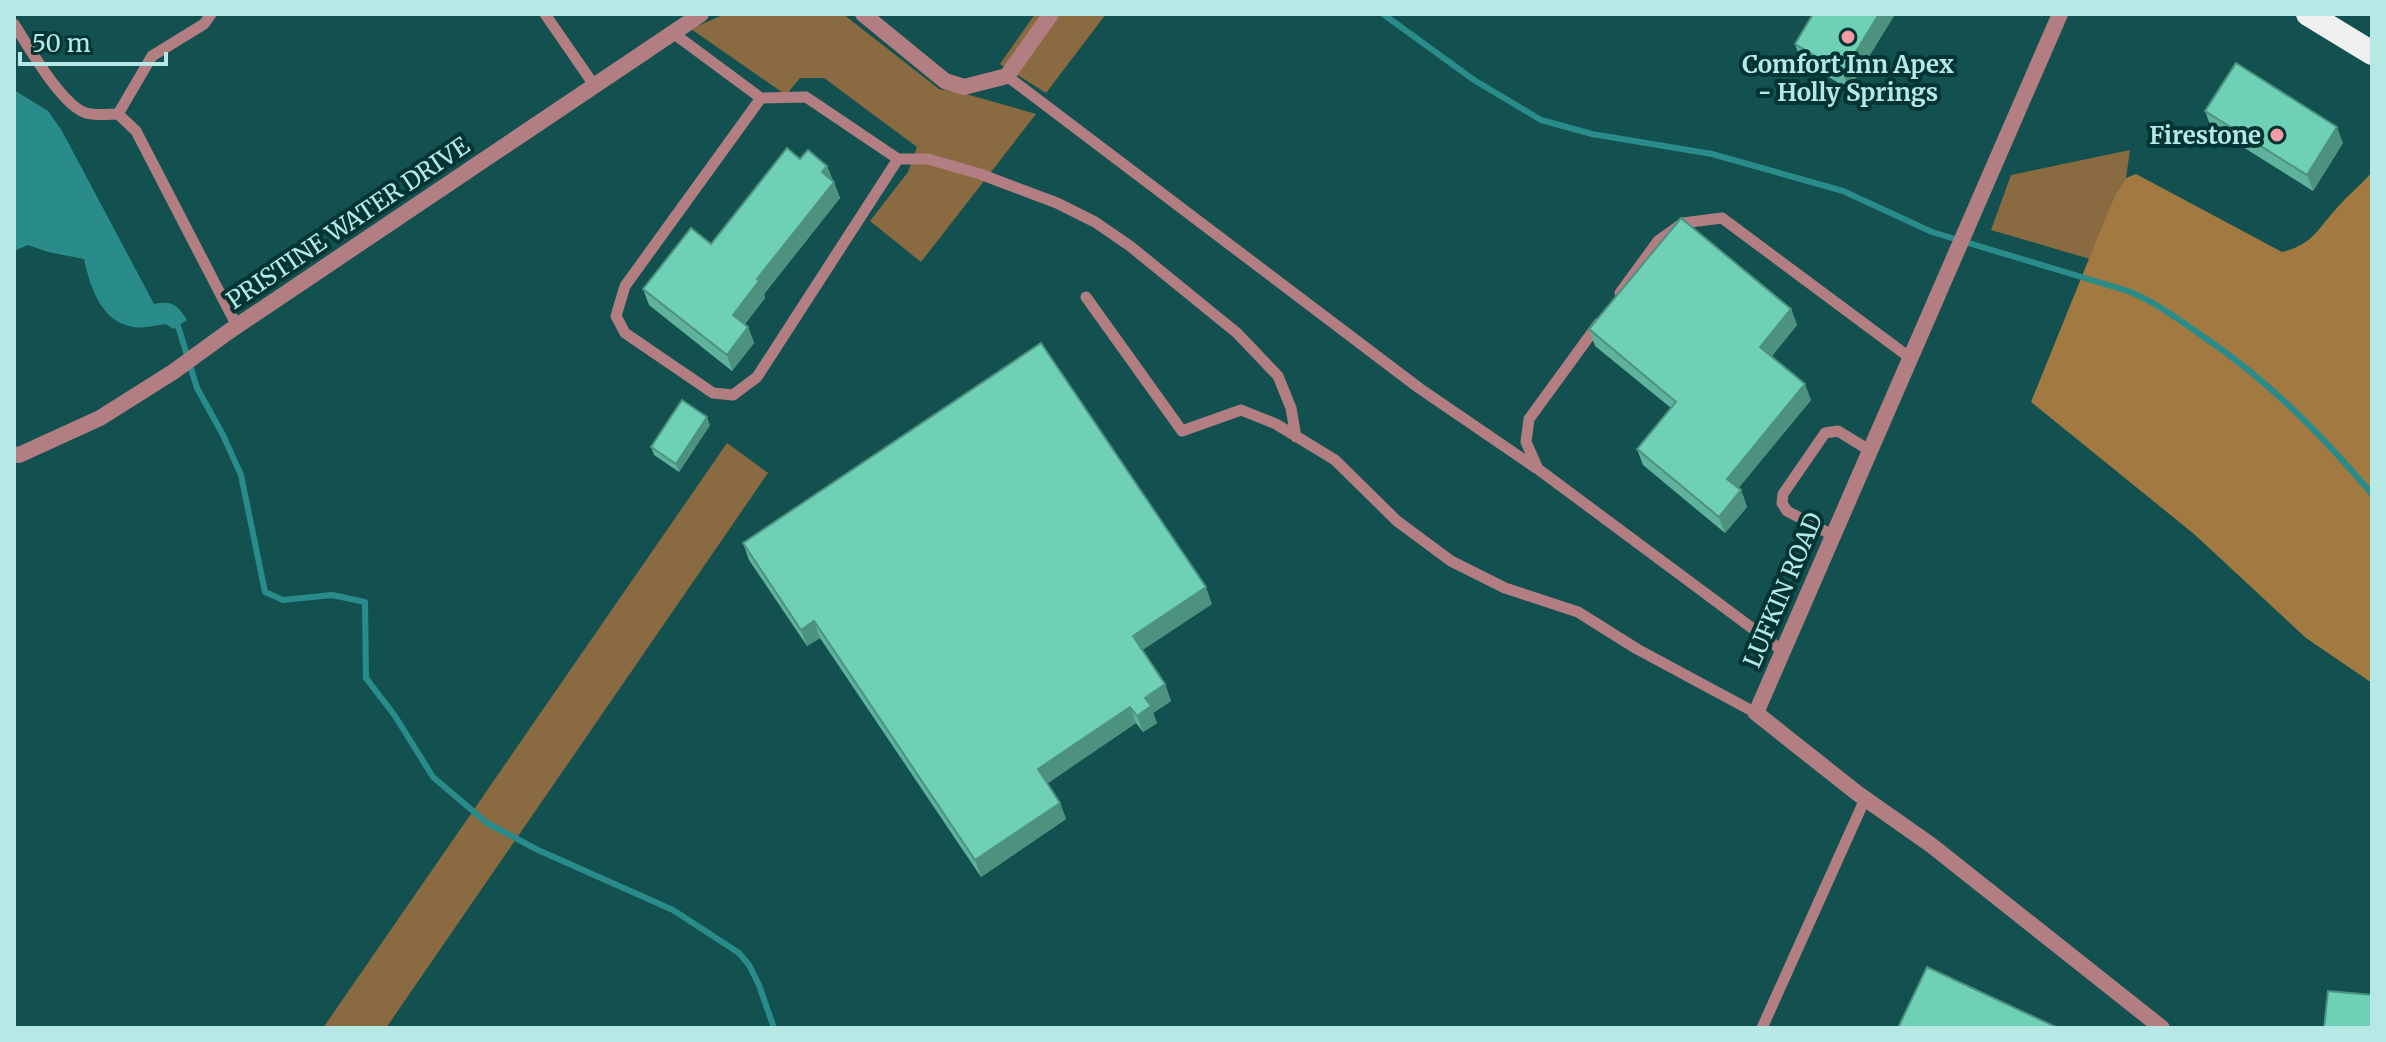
<svg xmlns="http://www.w3.org/2000/svg" width="2386" height="1042" font-family="Merriweather,serif">
<style>
.green{fill:#896a41}
.forest{fill:#a17941}
.water{fill:#298c8b}
.lines{fill:none;stroke-linecap:round;stroke-linejoin:round}
.stream{stroke:#298c8b;stroke-width:6}
.lane{stroke:#b37e82;stroke-width:11}
.street{stroke:#b37e82;stroke-width:16}
.highway{stroke:#efefef;stroke-width:24}
.wall{fill:#5fb39c}
.shaded-wall{fill:#4d927f}
.building{fill:#6ed0b5;stroke:#4d927f;stroke-width:2}
.poi-dot{fill:#f49aa3;stroke:#003534;stroke-width:3}
.labels{text-anchor:middle;dominant-baseline:central;stroke-width:8;stroke-linejoin:round;paint-order:stroke}
.poi-label{font-size:24px;font-weight:bold;fill:#b6e8e6;stroke:#003534}
.street-label{font-size:24px;fill:#b6e8e6;stroke:#003534}
</style>
<rect width="100%" height="100%" fill="#125150"/>
<path class="green" d="M725,14H843L939,89L966,94L1036,114L921,262L870,221L908,172L917,147L824,78H800L786,95L691,29Z
M1035,14H1106L1046,93L1000,64Z
M2130,150L2126,178L2114,197L2090,259L1991,230L2011,175Z
M727,443L768,473L386,1028H323Z"/>
<path class="forest" d="M2372,172V683L2306,638L2194,534L2031,402L2114,197L2126,178L2136,174L2282,252C2313,244 2316,231 2336,209C2347,196 2361,185 2372,172Z"/>
<path class="water" d="M14,90L48,111L62,131L154,304C172,300 178,305 187,320L173,329L166,324C155,325 145,329 134,327C101,323 90,286 84,259L48,252L28,245L14,251Z"/>
<g class="lines">
<path class="stream" d="M1383,14L1474,80L1541,120L1592,134L1712,154L1843,191L1932,232L2128,291C2155,302 2177,318 2201,335C2269,381 2319,432 2372,494
M174,323L178,326L197,388L223,435L241,475L265,592L283,600L332,595L365,602L366,678L395,716L433,777L487,823L538,850L673,910L739,953L749,965L759,985L774,1028"/>
<path class="lane" d="M545,14L594,85
M14,24C28,46 62,106 86,113C96,116 109,114 118,114L136,131L237,326
M673,33L761,98L806,97L898,159H928L980,174L1057,203L1095,222L1130,246L1237,333L1278,376L1291,408L1296,437
M1007,76L1419,388L1536,468
M761,98L625,286L616,316L625,333L713,393L733,395L757,377L898,159
M118,114L152,56L204,24L211,14
M1620,293L1658,241L1683,223L1722,218L1909,357
M1086,297L1182,431L1241,410L1276,424L1335,460L1397,521L1451,561L1505,588L1578,612L1637,649L1756,713
M1599,323L1529,419L1526,442L1538,469L1783,651
M1832,535L1787,511L1782,503L1783,494L1825,433L1838,431L1869,450
M1762,1028L1865,799"/>
<path class="street" d="M863,14L945,81L964,87L1007,76L1051,14
M2060,14L1756,713L1857,793L1931,845L2162,1028
M14,454L19,455L100,418L173,372L228,332L701,14"/>
<path class="highway" d="M2308,14L2372,53"/>
</g>
<path class="wall" d="M1895,14L1849,89L1801,61L1795,44Z
M2205,111L2343,143L2313,191L2211,127Z
M800,159L827,166L840,198L764,294L765,298L745,324L748,327L754,343L732,371L649,305L643,289L711,244Z
M1791,309L1797,325L1772,356L1811,400L1738,488L1741,490L1747,507L1725,533L1643,465L1637,449L1671,408L1595,346L1589,329Z
M710,425L679,472L654,455L651,447Z
M743,543L1212,604L1142,650L1165,684L1171,701L1153,713L1157,723L1143,732L1136,723L1047,783L1060,803L1066,819L981,877L820,638L807,646L749,560Z"/>
<path class="shaded-wall" d="M1879,14H1895L1849,89L1843,73Z
M2337,127L2343,143L2313,191L2307,175Z
M827,166L833,182L822,172Z
M834,182L840,198L764,294L765,298L739,331L733,315L757,279Z
M1791,309L1797,325L1766,363L1760,347Z
M748,327L754,343L732,371L727,355Z
M1805,384L1811,400L1733,495L1727,479Z
M707,417L710,425L679,472L676,464Z
M1741,490L1747,507L1725,533L1719,517Z
M1206,587L1212,604L1138,653L1133,636Z
M814,621L820,638L807,646L801,630Z
M1165,684L1171,701L1153,713L1157,723L1143,732L1137,716L1145,698Z
M1130,707L1136,723L1044,786L1038,769Z
M1060,803L1066,819L981,877L975,860Z"/>
<path class="building" d="M1813,14H1879L1843,73L1795,44Z
M2236,63L2337,127L2307,175L2205,111Z
M787,148L800,159L808,150L827,166L822,172L834,182L757,279L759,281L733,315L748,327L727,355L643,289L691,228L711,244Z
M1681,218L1791,309L1760,347L1805,384L1727,479L1741,490L1719,517L1637,449L1676,402L1589,329Z
M1041,343L1206,587L1133,636L1165,684L1145,698L1151,706L1137,716L1130,707L1038,769L1060,803L975,860L814,621L801,630L743,543Z
M682,400L707,417L676,464L651,447Z
M1927,967L2058,1028H1898Z
M2328,991L2372,995V1028H2324Z"/>
<g class="poi-dot">
<circle cx="1848" cy="37" r="8"/>
<circle cx="2277" cy="135" r="8"/>
</g>
<g class="labels">
<g class="poi-label">
<text x="1848" y="64">Comfort Inn Apex<tspan x="1848" dy="28">- Holly Springs</tspan></text>
<text x="2261" y="135" text-anchor="end">Firestone</text>
</g>
<g class="street-label">
<text transform="translate(348 223) rotate(-34)">PRISTINE WATER DRIVE</text>
<text transform="translate(1783 590) rotate(-67)">LUFKIN ROAD</text>
</g>
</g>
<rect width="2386" height="1042" fill="none" stroke="#b6e8e6" stroke-width="32"/>
<path d="M20 52v12h146v-12" fill="none" stroke="#b6e8e6" stroke-width="4"/>
<text x="32" y="52" font-size="24" fill="#b6e8e6" stroke="#003534" stroke-width="6" paint-order="stroke">50 m</text>
</svg>
